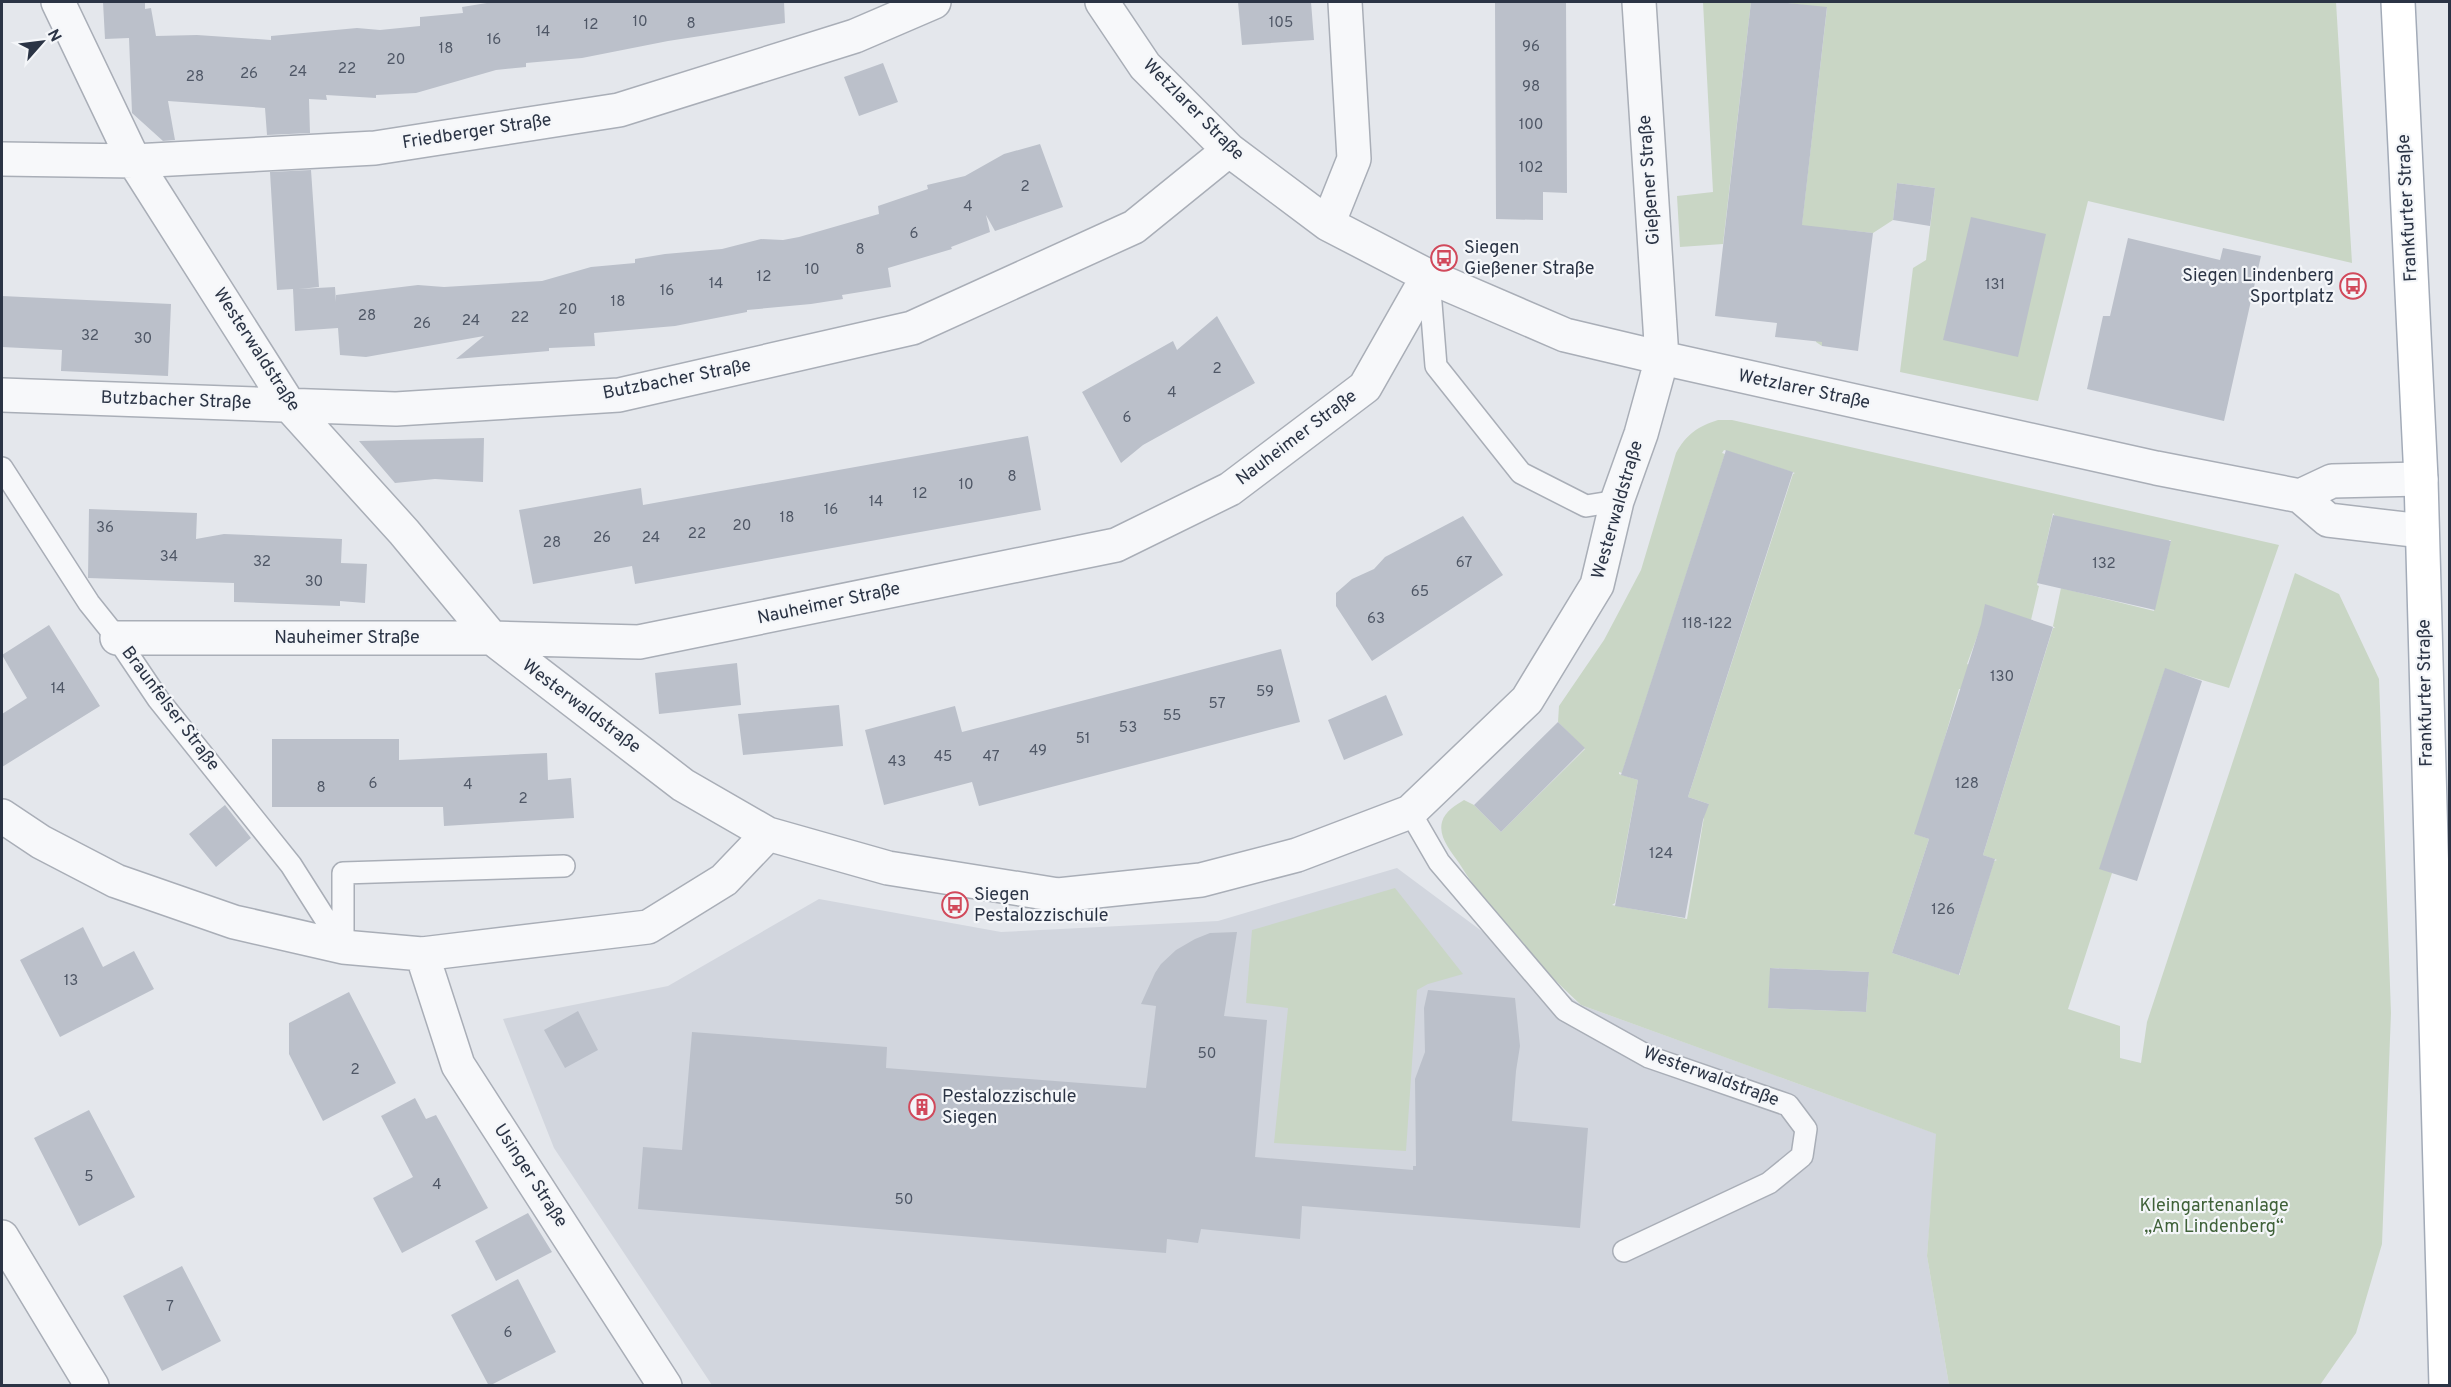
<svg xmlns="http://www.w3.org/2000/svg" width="2451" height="1387" font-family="Overpass,sans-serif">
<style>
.built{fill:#d2d6de}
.green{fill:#c9d6c5;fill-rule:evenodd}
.building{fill:#bbc0ca}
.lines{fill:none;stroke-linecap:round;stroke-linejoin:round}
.lane-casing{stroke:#a9aeb7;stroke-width:24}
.street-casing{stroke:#a9aeb7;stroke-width:36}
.primary-casing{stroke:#a3abb8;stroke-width:36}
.lane{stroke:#f7f8fa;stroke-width:21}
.street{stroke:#f7f8fa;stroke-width:33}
.primary{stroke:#fff;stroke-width:33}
.labels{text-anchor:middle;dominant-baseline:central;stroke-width:4.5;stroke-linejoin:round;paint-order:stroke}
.number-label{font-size:15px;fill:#4f5766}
.street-label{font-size:18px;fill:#2b3445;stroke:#f4f6f9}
.poi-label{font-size:18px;fill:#2b3445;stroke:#f4f6f9;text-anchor:start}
.park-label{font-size:18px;fill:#3f6138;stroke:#f4f6f9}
</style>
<rect width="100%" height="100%" fill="#e4e7ec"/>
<path class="built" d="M1397,868L1581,1005L1937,1134L1927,1256L1949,1385H712L554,1148L503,1019L668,986L819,899L1001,932L1218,921Z"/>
<path class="green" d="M1703,2H1751L1723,244L1680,247L1677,196L1713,192Z
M1778,2H2336L2352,263L2088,201L2038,401L1900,372L1913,268L1926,260L1935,188L1897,183L1893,220L1873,233L1835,229L1822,346L1816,342L1826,253L1799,249L1827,8Z
M1718,420H1732L2279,545L2229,688L2165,669L2100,868L2112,873L2068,1009L2120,1026V1058L2141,1063L2147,1022L2295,573L2339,594L2379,679L2391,1013L2382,1244L2356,1333L2320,1385H1949L1927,1256L1936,1134L1581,1005C1535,962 1493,917 1459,863C1451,851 1438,837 1442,822C1445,811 1456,805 1464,800L1474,805L1501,832L1585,749L1558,722L1559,706L1604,640L1641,570L1676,453C1686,435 1698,426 1718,420ZM1724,450L1795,473L1793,474L1688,797L1709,804L1706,805L1687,919L1612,905L1615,903L1638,780L1619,774V772L1622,773L1725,454L1722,453ZM2053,513L2055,516L2168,544L2169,540H2171L2154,611L2061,588L2053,626L2055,628H2053L1983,855L1997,860L1994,861L1960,972V975L1892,953L1929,839L1913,833H1917L1959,689H1962L1969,665L1967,664L1988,607L1984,605L2031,620L2039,586L2037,585ZM1771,968L1869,972L1866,1012L1768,1008Z
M1395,888L1463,974L1428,984L1417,990L1406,1151L1274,1143L1288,1008L1246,1003L1252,930Z"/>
<path class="building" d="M103,2H145V9L151,8L156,36L197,35L271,40V36L357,28L380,30L420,26V17L463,13L462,7L493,2H784L785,23L668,41L582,58L526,63V67L496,70L416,93L376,95V98L326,95L327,100L309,99L310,133L267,135L265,108L168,101L175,140L163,141L132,113L129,38L105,39Z
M1238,2H1311L1314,40L1242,45Z
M1495,2H1566L1567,193L1543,192V220L1496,219Z
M1751,2H1778L1827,7L1802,225L1873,233L1858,351L1822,346V342L1775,337L1777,323L1715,316Z
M883,63L898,102L859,116L844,77Z
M1040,144L1063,207L995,231L986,215L990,232L951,247L952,249L888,268L891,287L842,295L843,299L811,304L747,310V312L675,326L594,333L595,346L549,348V351L456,359L484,336L366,357L340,355L338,328L295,331L293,289L277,290L270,172L311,170L319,287L299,289L335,287L336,302V295L418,285L444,287L542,281L591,267L635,263V259L665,254L722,249L761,239L783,240L799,237L879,214L878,206L928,189L927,185L965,176L1004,154Z
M1897,183L1935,188L1930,226L1893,220Z
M1971,217L2046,234L2018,357L1943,340Z
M2128,238L2220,260L2223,248L2261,256L2224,421L2087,389L2103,316H2110Z
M2,296L171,304L168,376L61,371L62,350L2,347Z
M1217,316L1255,383L1143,445L1121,463L1082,392L1173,341L1177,350Z
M1028,436L1041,510L635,584L632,566L533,584L519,510L641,488L643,505Z
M484,438L483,482L435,479L395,483L359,441Z
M1726,450L1793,472L1688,797L1709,804L1703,820L1685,918L1615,906L1638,780L1621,775Z
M89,509L197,513L196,539L224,534L342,539L341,563L367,564L365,603L340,601V606L234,602V583L88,578Z
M2053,515L2171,541L2155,610L2037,583Z
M1463,516L1503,575L1372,661L1336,606V593L1352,579L1374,569L1385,557Z
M1985,604L2053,627L1983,855L1995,859L1959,975L1892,953L1929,839L1914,834L1981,624Z
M49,625L100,706L2,767V714L27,698L2,655Z
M1281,649L1300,722L979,806L972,782L884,805L865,730L955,706L962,732Z
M737,663L741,705L659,714L655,673Z
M2165,668L2202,681L2137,881L2099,869Z
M1386,695L1403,735L1344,760L1328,720Z
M839,705L843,746L743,755L738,714Z
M1558,722L1585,748L1501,832L1474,805Z
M272,739H399V760L547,753L548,780L571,778L574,818L444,826L443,807H272Z
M225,805L251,838L216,867L189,834Z
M83,927L103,967L134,951L154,989L60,1037L20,960Z
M1237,932L1224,1016L1267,1020L1255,1157L1413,1170V1166H1416L1415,1079L1425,1052L1424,1008L1428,990L1515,998L1520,1046L1516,1071L1512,1121L1588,1128L1580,1228L1302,1206L1300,1239L1201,1229L1198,1243L1167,1239L1166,1253L638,1209L643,1147L682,1150L692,1032L887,1047L886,1068L1146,1088L1156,1006L1141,1004L1155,973L1161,964L1176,950L1195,939L1210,933Z
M1770,968L1869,972L1866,1012L1768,1008Z
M349,992L396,1083L323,1121L289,1054V1023Z
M578,1011L598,1050L565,1068L544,1030Z
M415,1098L426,1119L436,1115L488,1208L402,1253L373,1198L413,1177L381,1116Z
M89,1110L135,1197L79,1226L34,1138Z
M528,1213L552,1252L496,1281L475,1241Z
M182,1266L221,1341L162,1371L123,1296Z
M518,1279L556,1352L489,1386L451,1315Z"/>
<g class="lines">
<g class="lane-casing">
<path id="lane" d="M1429,278L1436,366L1521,473L1586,506L1617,501
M2,468L89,603L117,638L158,699L291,865L343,947V873L564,866
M1410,812L1439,862L1565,1010L1649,1057L1788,1105L1806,1129L1802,1156L1769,1183L1624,1251"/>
</g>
<g class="street-casing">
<path id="street" d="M58,2L134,161L289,405L404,532L492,638L683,785L768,834L888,868L1058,895L1201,880L1297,855L1410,812L1527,700L1597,585L1617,501L1641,434L1662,358L1639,2
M1102,2L1145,66L1229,150L1328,224L1428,276L1565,335L1662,358L2156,468L2300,496L2328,520L2422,531
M2,159L134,161L375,148L619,110L855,36L934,2
M1328,224L1354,159L1345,2
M2,395L396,409L619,395L912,328L1134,227L1229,150
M2300,496L2332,481L2421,479
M117,638H492L639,642L1116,545L1230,489L1365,387L1428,276
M2,816L41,842L116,881L234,922L343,947L422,954L648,927L724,880L768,834
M422,954L458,1065L665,1386
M2,1237L92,1386"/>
</g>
<g class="primary-casing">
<path id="primary" d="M2398,2L2421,479L2446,1386"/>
</g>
<use href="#lane" class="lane"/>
<use href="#street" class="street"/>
<use href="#primary" class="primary"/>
</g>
<defs>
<g id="bus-ring" transform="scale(1.35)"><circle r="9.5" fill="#f4f6f9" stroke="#d1495b" stroke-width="1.5"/><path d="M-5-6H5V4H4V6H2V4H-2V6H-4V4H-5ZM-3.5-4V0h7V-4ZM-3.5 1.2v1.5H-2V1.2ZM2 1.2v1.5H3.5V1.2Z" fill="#d1495b"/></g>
<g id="building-ring" transform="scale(1.35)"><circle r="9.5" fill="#f4f6f9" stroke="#d1495b" stroke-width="1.5"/><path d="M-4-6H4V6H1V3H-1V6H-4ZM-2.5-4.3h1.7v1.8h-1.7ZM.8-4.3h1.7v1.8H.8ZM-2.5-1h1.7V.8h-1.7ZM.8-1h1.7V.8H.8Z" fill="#d1495b"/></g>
</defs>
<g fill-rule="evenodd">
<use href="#bus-ring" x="1444" y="258"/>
<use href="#bus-ring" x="2353" y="286"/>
<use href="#bus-ring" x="955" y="905"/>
<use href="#building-ring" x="922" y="1107"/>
</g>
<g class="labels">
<g class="number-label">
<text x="640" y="22">10</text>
<text x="1281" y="23">105</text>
<text x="691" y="24">8</text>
<text x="591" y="25">12</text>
<text x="543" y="32">14</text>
<text x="494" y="40">16</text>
<text x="1531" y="47">96</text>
<text x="446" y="49">18</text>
<text x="396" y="60">20</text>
<text x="347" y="69">22</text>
<text x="298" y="72">24</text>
<text x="249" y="74">26</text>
<text x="195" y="77">28</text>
<text x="1531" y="87">98</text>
<text x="1531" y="125">100</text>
<text x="1531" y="168">102</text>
<text x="1025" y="187">2</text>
<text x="968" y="207">4</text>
<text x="914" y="234">6</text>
<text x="860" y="250">8</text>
<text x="812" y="270">10</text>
<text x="764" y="277">12</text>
<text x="716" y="284">14</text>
<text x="1995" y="285">131</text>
<text x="667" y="291">16</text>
<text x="618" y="302">18</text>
<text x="568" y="310">20</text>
<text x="367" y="316">28</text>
<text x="520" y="318">22</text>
<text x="471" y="321">24</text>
<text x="422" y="324">26</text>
<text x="90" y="336">32</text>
<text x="143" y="339">30</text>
<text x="1217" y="369">2</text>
<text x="1172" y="393">4</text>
<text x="1127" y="418">6</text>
<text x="1012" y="477">8</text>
<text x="966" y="485">10</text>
<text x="920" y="494">12</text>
<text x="876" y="502">14</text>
<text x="831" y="510">16</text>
<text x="787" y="518">18</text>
<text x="742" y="526">20</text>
<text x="105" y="528">36</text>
<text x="697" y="534">22</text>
<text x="602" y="538">26</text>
<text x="651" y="538">24</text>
<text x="552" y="543">28</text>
<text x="169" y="557">34</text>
<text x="262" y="562">32</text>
<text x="1464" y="563">67</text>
<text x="2104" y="564">132</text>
<text x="314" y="582">30</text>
<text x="1420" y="592">65</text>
<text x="1376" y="619">63</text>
<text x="1707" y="624">118-122</text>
<text x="2002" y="677">130</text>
<text x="58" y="689">14</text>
<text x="1265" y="692">59</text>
<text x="1217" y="704">57</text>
<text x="1172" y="716">55</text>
<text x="1128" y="728">53</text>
<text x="1083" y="739">51</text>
<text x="1038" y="751">49</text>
<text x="943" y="757">45</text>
<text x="991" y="757">47</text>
<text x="897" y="762">43</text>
<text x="373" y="784">6</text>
<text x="1967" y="784">128</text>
<text x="468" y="785">4</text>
<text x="321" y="788">8</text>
<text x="523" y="799">2</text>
<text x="1661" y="854">124</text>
<text x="1943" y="910">126</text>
<text x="71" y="981">13</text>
<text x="1207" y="1054">50</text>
<text x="355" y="1070">2</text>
<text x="89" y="1177">5</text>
<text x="437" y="1185">4</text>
<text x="904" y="1200">50</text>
<text x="170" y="1307">7</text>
<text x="508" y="1333">6</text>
</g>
<g class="street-label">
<text transform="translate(1193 110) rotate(45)">Wetzlarer Straße</text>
<text transform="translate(477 132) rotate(-9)">Friedberger Straße</text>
<text transform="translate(1650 180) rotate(-94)">Gießener Straße</text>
<text transform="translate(2408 208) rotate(-93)">Frankfurter Straße</text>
<text transform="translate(256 350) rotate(57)">Westerwaldstraße</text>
<text transform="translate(677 380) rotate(-11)">Butzbacher Straße</text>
<text transform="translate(1804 390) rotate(12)">Wetzlarer Straße</text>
<text transform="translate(176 401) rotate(2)">Butzbacher Straße</text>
<text transform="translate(1297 438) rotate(-37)">Nauheimer Straße</text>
<text transform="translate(1618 510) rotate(-74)">Westerwaldstraße</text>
<text transform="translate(829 604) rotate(-12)">Nauheimer Straße</text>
<text x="347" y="638">Nauheimer Straße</text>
<text transform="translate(2426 693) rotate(-91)">Frankfurter Straße</text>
<text transform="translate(581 707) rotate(37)">Westerwaldstraße</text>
<text transform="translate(170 709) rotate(53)">Braunfelser Straße</text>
<text transform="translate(1711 1077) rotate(20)">Westerwaldstraße</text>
<text transform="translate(530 1176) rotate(57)">Usinger Straße</text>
</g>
<g class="poi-label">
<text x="1464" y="248">Siegen<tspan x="1464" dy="21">Gießener Straße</tspan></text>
<text x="2334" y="276" text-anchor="end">Siegen Lindenberg<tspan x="2334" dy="21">Sportplatz</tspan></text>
<text x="974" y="895">Siegen<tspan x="974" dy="21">Pestalozzischule</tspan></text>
<text x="942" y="1097">Pestalozzischule<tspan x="942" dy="21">Siegen</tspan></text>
</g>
<g class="park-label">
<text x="2214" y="1206">Kleingartenanlage<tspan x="2214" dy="21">„Am Lindenberg“</tspan></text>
</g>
</g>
<rect width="2451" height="1387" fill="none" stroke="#2b3445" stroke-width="6"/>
<g transform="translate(42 42) rotate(62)" stroke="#f4f6f9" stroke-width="4.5" paint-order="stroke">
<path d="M0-4.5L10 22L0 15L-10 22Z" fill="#2b3445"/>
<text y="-9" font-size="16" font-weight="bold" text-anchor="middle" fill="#2b3445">N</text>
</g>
</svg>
